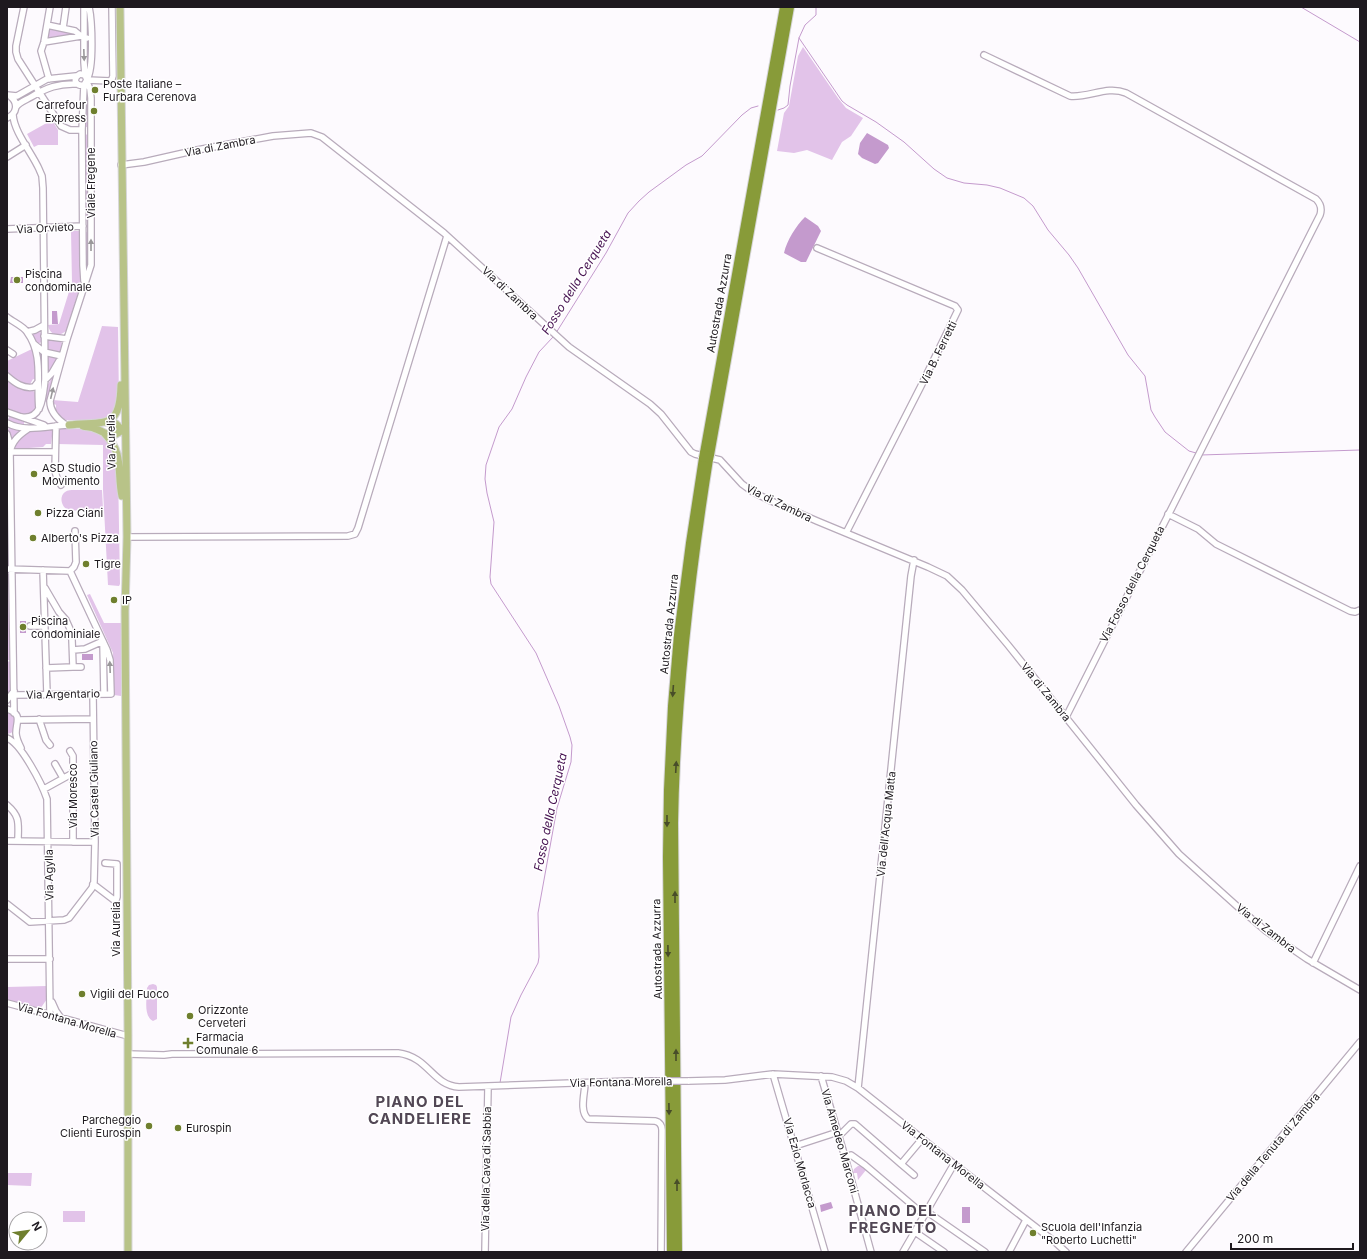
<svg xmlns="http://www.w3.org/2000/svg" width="1367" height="1259" font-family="Inter,sans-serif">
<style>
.green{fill:#e2c3e9}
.water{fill:#c49acd}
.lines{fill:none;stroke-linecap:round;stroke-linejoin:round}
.stream{stroke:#c49acd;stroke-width:1}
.minor-casing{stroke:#b8abbb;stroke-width:8}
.major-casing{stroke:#d6d6d7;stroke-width:9}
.highway-casing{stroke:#d6d6d7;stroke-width:10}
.minor{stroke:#fff;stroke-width:5.5}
.major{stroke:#b8c388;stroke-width:7}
.highway{stroke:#889b39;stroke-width:8}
.minor-bridge-casing{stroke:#b8abbb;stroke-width:8;stroke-linecap:butt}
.highway-bridge-casing{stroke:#d6d6d7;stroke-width:10;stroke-linecap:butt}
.minor-bridge{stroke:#fff;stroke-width:5.5}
.highway-bridge{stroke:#889b39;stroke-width:8}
.oneway{fill:#9a989a}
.oneway2{fill:#484d29}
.poi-dot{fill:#6f7f2e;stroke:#fff;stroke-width:1.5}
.labels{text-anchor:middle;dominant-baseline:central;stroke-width:3;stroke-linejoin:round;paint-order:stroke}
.poi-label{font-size:11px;fill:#1e191f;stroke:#fff;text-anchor:start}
.street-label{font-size:11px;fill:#1e191f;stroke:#fff}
.water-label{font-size:12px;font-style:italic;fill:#471352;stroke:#fff}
.district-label{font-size:15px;font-weight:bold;letter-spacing:1px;fill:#524755;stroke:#fff}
</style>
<rect width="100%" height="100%" fill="#fdfafe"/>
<path class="green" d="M49,27L77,32V35L47,39Z
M803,47L838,98L846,108L863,118L851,136L842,142L832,160L807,150L794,153L777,151L784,113L789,106L798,56Z
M87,92L88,93V127H85L86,93Z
M52,120L58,130V145H38L34,147L27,134Z
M87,134L89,137L88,219L86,221L85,220V136Z
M71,231H81L80,287L66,331C59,337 50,336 48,325L59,324L72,282Z
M87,232L88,234V261L87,263L85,262V233Z
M102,326L118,327L119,403L107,420H66L60,417L54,410L56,408V405L52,402V400L78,402Z
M38,331L41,333V342L38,344H37L32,335L33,333Z
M49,340L59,341L62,343L60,352L48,351L47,341Z
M34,348L36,354V380L33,379L29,386L20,383L7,373V361Z
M49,356L57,357L58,359L50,374H47V357Z
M57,368L48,402H46L44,401L45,390Z
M7,381L21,389L33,391L36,393V411L27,417L7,410Z
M10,416L24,422V424L21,425L10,422L8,419Z
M9,428L21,431L16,435L13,439H11L8,429Z
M53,429L51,444H46L43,447L15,449C15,430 39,429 53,429Z
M59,429H87L102,434L113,447L118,469L120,584L119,586L108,585L103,490V445L57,444Z
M74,490H102L103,509C96,510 74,511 68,510C61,507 59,496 65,492C68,490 71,490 74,490Z
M7,574H8L10,660H7Z
M90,594L104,623H121V696L114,695L113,653L87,595Z
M7,661L10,662L11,691L7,696Z
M7,711L11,712L14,716V730L11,733L7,734Z
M153,984L156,985L157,987V1019L153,1021C143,1016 147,998 147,988L149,985Z
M47,986V999L40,1009L7,1000V987Z
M858,1166H861L866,1170L858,1180L857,1173H853L854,1169Z
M7,1173H32L31,1186L7,1185Z
M63,1211H85V1222H63Z"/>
<path class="water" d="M867,133L888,145L889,148L878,163L875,164L862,158L858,154L860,143Z
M805,217L818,226L821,231L806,262H801L784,253C787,240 796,226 805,217Z
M11,277H23V283H10Z
M52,311H57L58,324H52Z
M20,621H26V633H20Z
M82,654H93V660H82Z
M831,1202L833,1208L821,1212L820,1205Z
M962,1207H970V1223H962Z"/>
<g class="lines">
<path class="stream" d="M1301,7L1360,42
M799,38L842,101L847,105L876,122L904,142L934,169L947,178L964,183L987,185L1000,188L1024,198L1033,206L1048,230L1069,255L1078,268L1128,355L1145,376L1151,410L1155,417L1165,432L1189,451L1196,453
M778,110L784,108L788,105L790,86L799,38L805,25L816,15V7
M556,333L606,253L628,213L639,201L649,192L686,165L702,156L742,115L751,108L758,106
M1201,455L1360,450
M500,1083L511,1017L521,995L538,963L539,957L538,913L557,808L571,762L572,745L570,737L559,706L536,653L491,584L490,577L494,522L487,493L485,479L486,465L499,427L512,409L526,377L539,352L553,337"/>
<g class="minor-casing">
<path id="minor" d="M24,7L16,46V52L18,59L61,126L70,130H82
M84,7V62L85,75L87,80L84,85C75,87 72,78 80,74L85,75
M47,25L75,31L81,36
M63,28L66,7
M44,42L81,36L87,38
M984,55L1070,96C1089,98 1107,85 1126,93L1316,199C1320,203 1322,209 1320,215C1236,383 1150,549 1066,717
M49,79L41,51L44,42L50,7
M87,79C94,68 92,21 89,7
M87,80L110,81L112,79L113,76L112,7
M84,85L82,130L83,265L84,281
M7,95L17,96L47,79L76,76
M16,107C19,102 26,100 31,97C46,88 59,83 77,84
M13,115C14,132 32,153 39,169L42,176L43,188L45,380C43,394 43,420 22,417
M7,118C17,114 19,103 10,96
M7,157L26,145
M121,165L144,162L197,150L273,136L311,133L322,137L444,233L569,347L650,404L661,414L691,452L695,454L720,460L742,484L753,492L769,500L817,521L928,567L947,576L962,590L1008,645L1136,805L1179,854L1239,908L1266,931L1307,959L1360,990
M7,229L83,226
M817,248L955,306L958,310L921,386L846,533
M7,317C13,322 23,326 27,332C44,355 36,383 39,409
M27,332L35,330L44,325
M44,336L67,339
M34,344L44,352L62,356
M7,350L13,354
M7,376C15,383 23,389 34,387L38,382
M45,380L52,373L59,361
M7,412L44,425
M7,423C26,433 47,426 68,425
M66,425C57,419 50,412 50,401L67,339L91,265V98L90,89L87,82
M56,426L55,471L57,478L61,485
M7,434L11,448
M8,452H55
M1168,514L1198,529L1216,544L1350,611L1355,612L1360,610
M127,537L348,536L355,534L358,528L447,236
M7,569L70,571L107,650L110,660L111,694L15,695
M43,570L47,694
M70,571L74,567L76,562L75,531
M45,588L59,612L66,620L70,629L72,640L73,667L46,668
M30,626H45
M103,643L104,694
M73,650L85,649L103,641
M73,667H81
M7,700L14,691
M7,709C23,714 16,722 16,733C16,737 19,744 21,748
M14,713L10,452C12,441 19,435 28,429
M39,719L46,740L50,745
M18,720L93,719
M7,738C21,743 42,784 47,799L50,1015
M70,751L73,756V842
M55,764L63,778
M44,789L73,773
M7,805C21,817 18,824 18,841
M7,841L95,842
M93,884L114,900H116L117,897V864L105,863
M7,904L30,922L64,920L69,918L92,888L94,882L95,842L93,694
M7,959H50
M1313,963L1360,866
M52,1002L56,1011L61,1018
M7,1003L128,1036
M128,1054L164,1055L172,1054L398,1053C429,1057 432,1085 459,1087L630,1081H658
M773,1074L825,1252
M821,1076L845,1157L871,1252
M688,1081L725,1080L773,1074L832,1077L846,1081L858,1088L954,1164L1055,1242L1066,1252
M585,1083C585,1093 579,1111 588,1119L655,1121C660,1122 662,1126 662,1130L661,1252
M858,1088L911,576L914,560
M839,1134L842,1133L851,1124H855L901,1164L922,1139
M795,1146L838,1132
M845,1157L851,1155L865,1165L924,1215
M901,1164L914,1175
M926,1211L985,1252
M915,1232L944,1252
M485,1252L488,1087
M903,1252L954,1164
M1009,1252L1026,1220
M1186,1252L1360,1042"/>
</g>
<g class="major-casing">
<path id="major" d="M120,7L127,537L125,611L128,1036V1252
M105,422L116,424L122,430
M69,425C106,421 120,430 121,385
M83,426C87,427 92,427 96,429C107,433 111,440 122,430
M105,434C124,453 117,472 122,496"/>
</g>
<g class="highway-casing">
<path id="highway" d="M704,453L784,7
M710,455L790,7
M671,1252L667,857L668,790L672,706L678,635L690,543L703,458
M678,1252L674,823C676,701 690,579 709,459"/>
</g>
<use href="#minor" class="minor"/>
<use href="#major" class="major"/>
<use href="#highway" class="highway"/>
<g class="minor-bridge-casing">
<path id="minor-bridge" d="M658,1081H688"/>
</g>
<g class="highway-bridge-casing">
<path id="highway-bridge" d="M703,458L704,453
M709,459L710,455"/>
</g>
<use href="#minor-bridge" class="minor-bridge"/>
<use href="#highway-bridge" class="highway-bridge"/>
</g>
<defs><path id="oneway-solid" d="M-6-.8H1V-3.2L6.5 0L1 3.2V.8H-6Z"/></defs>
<g class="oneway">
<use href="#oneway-solid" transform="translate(84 55) rotate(88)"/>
<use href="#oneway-solid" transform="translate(91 245) rotate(-90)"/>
<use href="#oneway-solid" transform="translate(52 393) rotate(-77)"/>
<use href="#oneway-solid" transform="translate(110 667) rotate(-92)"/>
</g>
<g class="oneway2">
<use href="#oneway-solid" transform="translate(673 691) rotate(94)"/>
<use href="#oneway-solid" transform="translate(676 767) rotate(-87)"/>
<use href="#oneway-solid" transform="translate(667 821) rotate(90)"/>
<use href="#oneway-solid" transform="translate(675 897) rotate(-90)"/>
<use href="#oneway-solid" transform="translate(668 951) rotate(89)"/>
<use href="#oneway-solid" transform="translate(676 1055) rotate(-90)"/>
<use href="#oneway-solid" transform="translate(669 1109) rotate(89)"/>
<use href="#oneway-solid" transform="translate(677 1185) rotate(-90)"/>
</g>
<g class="poi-dot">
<circle cx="95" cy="90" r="4"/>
<circle cx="94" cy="111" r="4"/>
<circle cx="17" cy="280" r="4"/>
<circle cx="34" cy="474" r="4"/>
<circle cx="38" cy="513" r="4"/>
<circle cx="33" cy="538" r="4"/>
<circle cx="86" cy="564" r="4"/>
<circle cx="114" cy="600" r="4"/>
<circle cx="23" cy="627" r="4"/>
<circle cx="82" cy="994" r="4"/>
<circle cx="190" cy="1016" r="4"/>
<path d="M186 1037h4v4h4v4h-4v4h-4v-4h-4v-4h4z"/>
<circle cx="149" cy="1126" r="4"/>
<circle cx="178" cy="1128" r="4"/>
<circle cx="1033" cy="1233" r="4"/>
</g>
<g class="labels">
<g class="poi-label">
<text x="103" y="84">Poste Italiane –<tspan x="103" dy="13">Furbara Cerenova</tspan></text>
<text x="86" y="105" text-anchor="end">Carrefour<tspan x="86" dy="13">Express</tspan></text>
<text x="25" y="274">Piscina<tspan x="25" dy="13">condominale</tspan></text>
<text x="42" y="468">ASD Studio<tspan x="42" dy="13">Movimento</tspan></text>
<text x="46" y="513">Pizza Ciani</text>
<text x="41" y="538">Alberto's Pizza</text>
<text x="94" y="564">Tigre</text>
<text x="122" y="600">IP</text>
<text x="31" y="621">Piscina<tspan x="31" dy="13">condominiale</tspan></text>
<text x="90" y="994">Vigili del Fuoco</text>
<text x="198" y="1010">Orizzonte<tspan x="198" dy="13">Cerveteri</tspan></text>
<text x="196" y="1037">Farmacia<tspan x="196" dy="13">Comunale 6</tspan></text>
<text x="141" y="1120" text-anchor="end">Parcheggio<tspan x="141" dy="13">Clienti Eurospin</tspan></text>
<text x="186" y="1128">Eurospin</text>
<text x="1041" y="1227">Scuola dell'Infanzia<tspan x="1041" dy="13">"Roberto Luchetti"</tspan></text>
</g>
<g class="street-label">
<text transform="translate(220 146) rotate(-11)">Via di Zambra</text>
<text transform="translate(91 183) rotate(-90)">Viale Fregene</text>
<text transform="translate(45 228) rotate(-3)">Via Orvieto</text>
<text transform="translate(510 293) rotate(43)">Via di Zambra</text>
<text transform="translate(719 303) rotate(-80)">Autostrada Azzurra</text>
<text transform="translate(938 353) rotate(-64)">Via B. Ferretti</text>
<text transform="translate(111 442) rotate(-91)">Via Aurelia</text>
<text transform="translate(779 503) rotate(26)">Via di Zambra</text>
<text transform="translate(1132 584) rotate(-63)">Via Fosso della Cerqueta</text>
<text transform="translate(669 624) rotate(-84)">Autostrada Azzurra</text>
<text transform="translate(1046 692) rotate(51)">Via di Zambra</text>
<text transform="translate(63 694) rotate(-1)">Via Argentario</text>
<text transform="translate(94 789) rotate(-91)">Via Castel Giuliano</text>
<text transform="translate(73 796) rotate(-90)">Via Moresco</text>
<text transform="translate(886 824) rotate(-84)">Via dell'Acqua Matta</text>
<text transform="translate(49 875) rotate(-91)">Via Agylla</text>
<text transform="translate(1266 928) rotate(38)">Via di Zambra</text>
<text transform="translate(116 929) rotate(-90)">Via Aurelia</text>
<text transform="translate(657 949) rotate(-91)">Autostrada Azzurra</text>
<text transform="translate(67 1020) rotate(16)">Via Fontana Morella</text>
<text transform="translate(621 1082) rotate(-1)">Via Fontana Morella</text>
<text transform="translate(840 1141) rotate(74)">Via Amedeo Marconi</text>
<text transform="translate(1273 1147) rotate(-50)">Via della Tenuta di Zambra</text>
<text transform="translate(943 1155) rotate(38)">Via Fontana Morella</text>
<text transform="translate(800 1163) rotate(74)">Via Ezio Morlacca</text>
<text transform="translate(486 1169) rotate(-89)">Via della Cava di Sabbia</text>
</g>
<g class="water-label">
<text transform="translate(576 282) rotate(-58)">Fosso della Cerqueta</text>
<text transform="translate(550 812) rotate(-78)">Fosso della Cerqueta</text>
</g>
<g class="district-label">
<text x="420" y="1101">PIANO DEL<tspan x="420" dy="17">CANDELIERE</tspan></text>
<text x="893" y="1210">PIANO DEL<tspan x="893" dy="17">FREGNETO</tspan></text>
</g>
</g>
<rect width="1367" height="1259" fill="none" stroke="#1e191f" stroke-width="16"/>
<g transform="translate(28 1231) rotate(61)"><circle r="19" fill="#ffffff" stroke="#a5a3a5"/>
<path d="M0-3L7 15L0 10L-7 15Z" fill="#6f7f2e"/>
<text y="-6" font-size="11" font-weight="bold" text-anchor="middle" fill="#1e191f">N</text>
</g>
<path d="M1231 1243v6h122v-6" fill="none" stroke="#1e191f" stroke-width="2"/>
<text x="1237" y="1243" font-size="12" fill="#1e191f" stroke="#ffffff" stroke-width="3" paint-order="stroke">200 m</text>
</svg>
